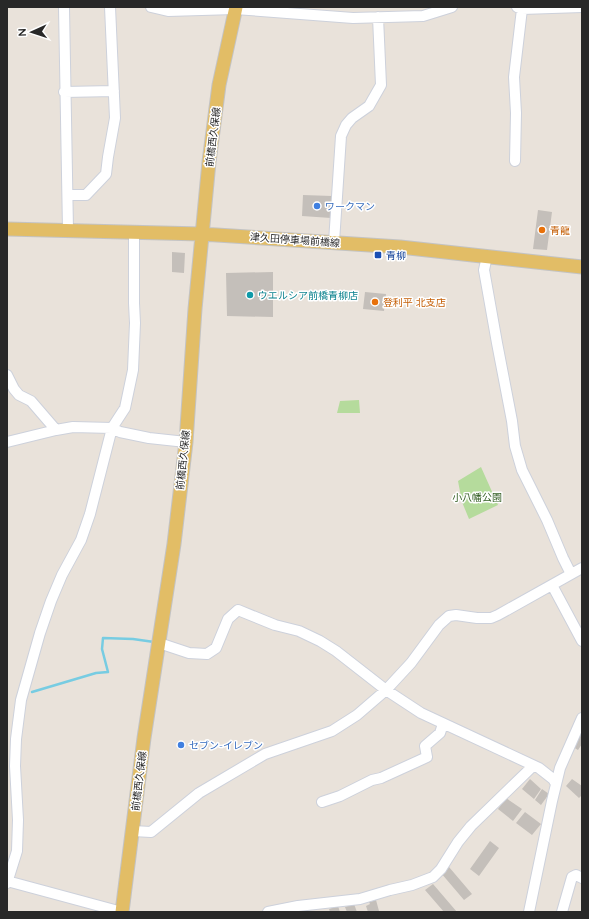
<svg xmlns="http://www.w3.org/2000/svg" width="589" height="919" font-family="Quicksand,'Noto Sans JP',sans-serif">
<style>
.green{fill:#b5db9c}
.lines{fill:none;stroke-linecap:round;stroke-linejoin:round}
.stream{stroke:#77cce2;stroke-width:2.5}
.building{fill:#c4bfba}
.minor-casing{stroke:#cdd1db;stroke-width:12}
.major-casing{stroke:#c3c3c3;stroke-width:15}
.minor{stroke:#fff;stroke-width:10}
.major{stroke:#e2bd66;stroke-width:13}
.shop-dot{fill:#3f7fe0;stroke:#fff;stroke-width:1.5}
.food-dot{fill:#e8710a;stroke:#fff;stroke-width:1.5}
.transit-dot{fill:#1a4fb4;stroke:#fff;stroke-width:1.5}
.culture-dot{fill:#0f9aa8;stroke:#fff;stroke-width:1.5}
.labels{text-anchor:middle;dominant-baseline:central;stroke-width:3;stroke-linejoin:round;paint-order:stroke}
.street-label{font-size:10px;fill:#282828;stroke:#fff}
.shop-label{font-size:10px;fill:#366cbe;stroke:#fff;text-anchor:start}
.food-label{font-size:10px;fill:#c56008;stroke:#fff;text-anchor:start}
.transit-label{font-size:10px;fill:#164399;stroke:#fff;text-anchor:start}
.culture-label{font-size:10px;fill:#0d838f;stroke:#fff;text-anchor:start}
.park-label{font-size:10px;fill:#305c20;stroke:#fff}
</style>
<rect width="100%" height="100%" fill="#e9e2da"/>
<path class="green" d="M359,400L360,413H337L340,401Z
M481,467L498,505L469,519L462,502L458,481Z"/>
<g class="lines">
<path class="stream" d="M32,692L96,673L108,672L102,649L103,638L133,639L154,642"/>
</g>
<path class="building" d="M303,195L332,196L331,218L302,216Z
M538,210L552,212L547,250L533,249Z
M172,252L185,253L184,273L172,272Z
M273,272V317L227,316L226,273Z
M365,292L386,294L384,311L363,309Z
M582,728V744L578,750L573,747Z
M530,779L541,789L534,799L522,789Z
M572,779L582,786V795L579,798L566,786Z
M542,789L549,794L541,805L535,800Z
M506,798L522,809L513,821L498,809Z
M525,812L541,824L532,835L516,823Z
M490,841L499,848L479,876L470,869Z
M449,867L472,894L464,900L441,873Z
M433,884L457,912H444L425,890Z
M376,900L379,911L368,912L366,906L370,904L369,902Z
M354,904L357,912H347L345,907Z
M338,906L340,912H330L329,909Z"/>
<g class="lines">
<g class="minor-casing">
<path id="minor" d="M64,7L68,230
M151,7L168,11L235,9L353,18L423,16L452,7
M517,7L522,9L582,7
M64,92L114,91
M515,161L516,113L514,77L522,9
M68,195H86L106,174L108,157L115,118L110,7
M334,242L341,136L346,125L352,118L369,106L381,85L378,17
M487,256L484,270L497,343L512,421L515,446L522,470L547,520L563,558L571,574
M7,375L14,389L19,395L31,401L56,430L73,427L112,428L120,432L149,438L186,442
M7,442L56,430
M552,585L582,641
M159,643L189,653L207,654L216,648L228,619L238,610L275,625L299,631L320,641L336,651L386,690L421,713L539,768L553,779L556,784
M322,802L340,796L372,780L381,778L427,757L425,746L440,733L443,724
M133,831L151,832L199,793L265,754L332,731L357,715L386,690L411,663L439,625L449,616L456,615L477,618H491L498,615L582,568
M7,881L122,912
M7,883L17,851L18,820L15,766L16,739L21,700L40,633L51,601L62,575L81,540L90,514L112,428L125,408L133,370L135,323L134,303V233
M268,912L298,906L360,899L390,890L412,885L433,877L441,869L458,842L471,826L533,766
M529,912L552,801L560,768L582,718
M562,912L572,877L576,875L582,878"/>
</g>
<g class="major-casing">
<path id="major" d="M7,229L201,234L400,247L582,267
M122,912L144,738L174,544L186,442L195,309L209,162L219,85L236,7"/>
</g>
<use href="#minor" class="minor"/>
<use href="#major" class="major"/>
</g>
<g class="shop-dot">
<circle cx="317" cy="206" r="4"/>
<circle cx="181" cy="745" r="4"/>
</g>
<g class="food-dot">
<circle cx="542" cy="230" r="4"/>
<circle cx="375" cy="302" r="4"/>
</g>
<rect class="transit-dot" x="374" y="251" width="8" height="8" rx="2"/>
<circle class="culture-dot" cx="250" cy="295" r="4"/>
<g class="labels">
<g class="street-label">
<text transform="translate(213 137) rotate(-83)">前橋西久保線</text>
<text transform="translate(295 240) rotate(4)">津久田停車場前橋線</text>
<text transform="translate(183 460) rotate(-84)">前橋西久保線</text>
<text transform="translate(139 781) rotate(-83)">前橋西久保線</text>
</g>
<g class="shop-label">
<text x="325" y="206">ワークマン</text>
<text x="189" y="745">セブン-イレブン</text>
</g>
<g class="food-label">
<text x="550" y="230">青龍</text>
<text x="383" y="302">登利平 北支店</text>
</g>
<g class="transit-label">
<text x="386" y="255">青柳</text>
</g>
<g class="culture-label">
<text x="258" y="295">ウエルシア前橋青柳店</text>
</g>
<g class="park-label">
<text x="477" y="497">小八幡公園</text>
</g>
</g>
<rect width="589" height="919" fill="none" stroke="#282828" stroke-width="16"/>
<g transform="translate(32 32) rotate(267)" stroke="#ffffff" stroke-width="3" paint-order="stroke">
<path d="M0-3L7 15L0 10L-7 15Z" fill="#282828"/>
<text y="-6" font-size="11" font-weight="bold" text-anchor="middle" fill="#282828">N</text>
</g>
</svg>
